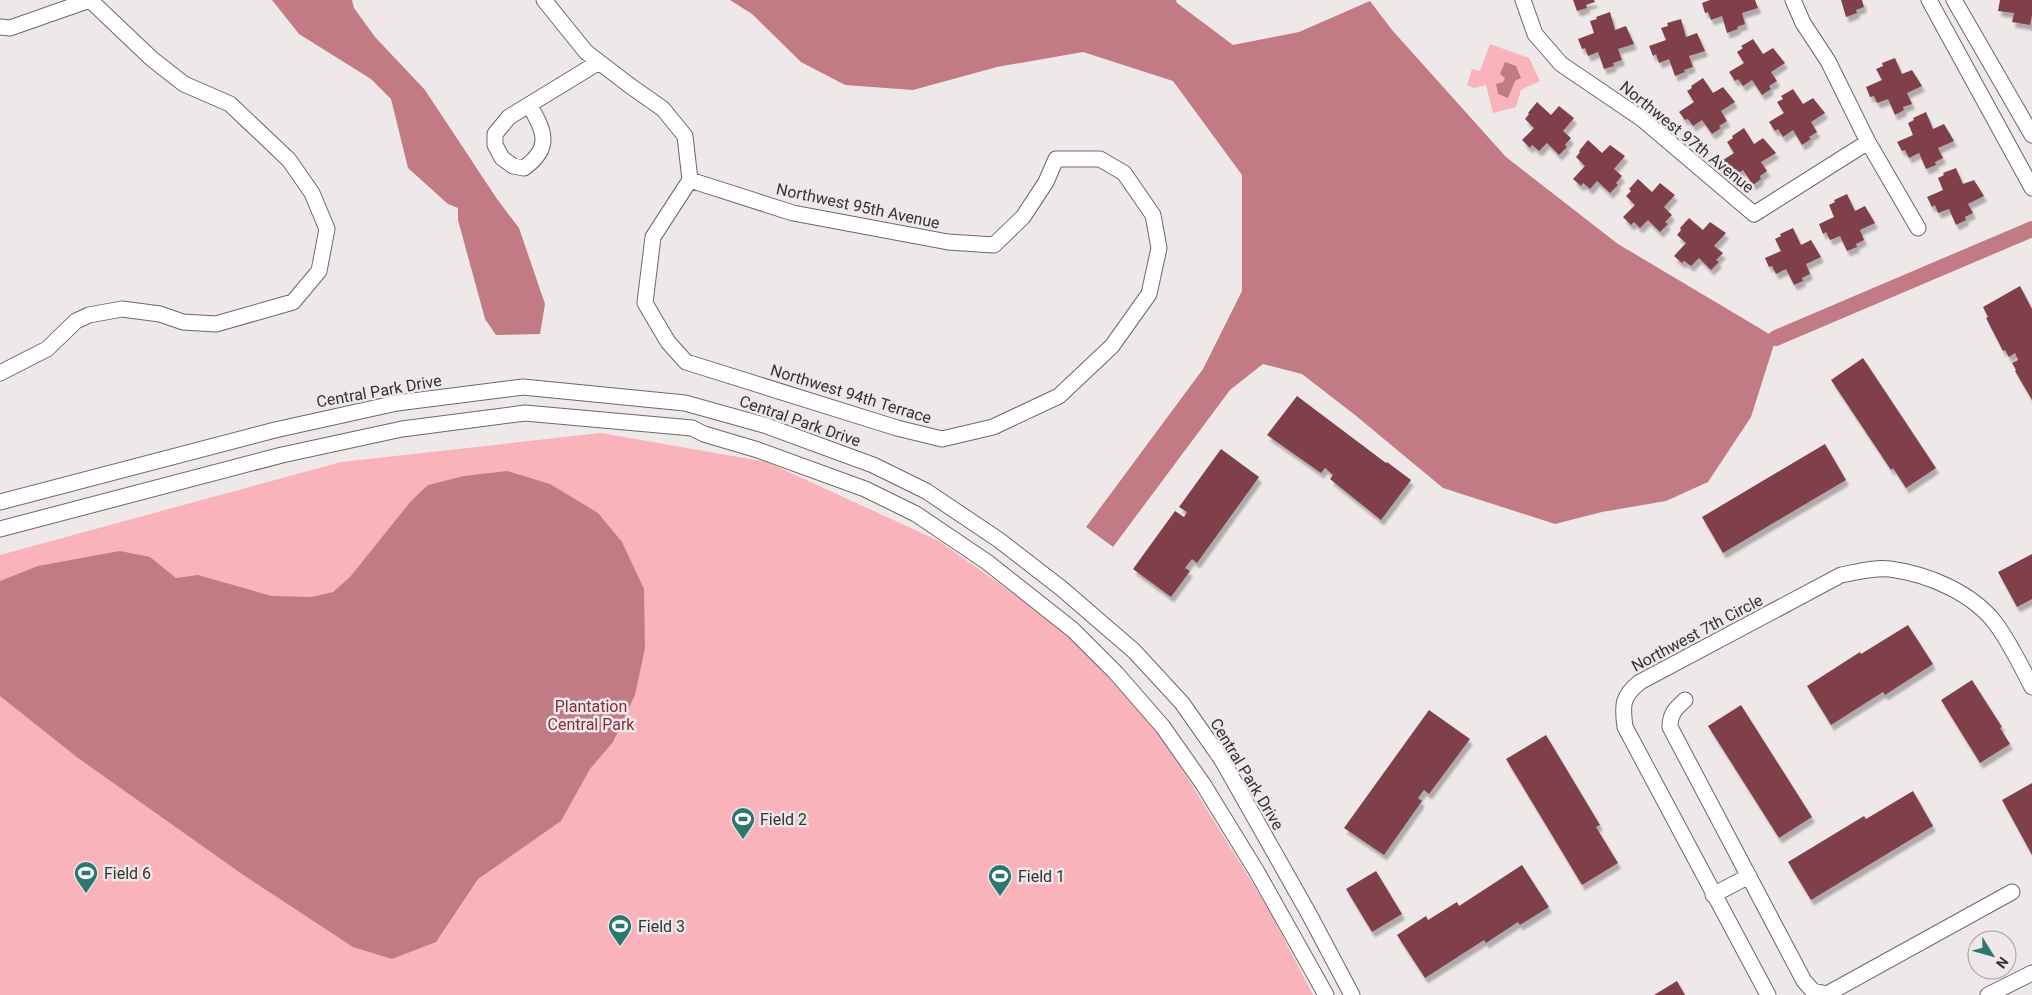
<svg xmlns="http://www.w3.org/2000/svg" width="2032" height="995" font-family="Roboto,sans-serif">
<style>
.green{fill:#fab2bb}
.water{fill:#c27b84}
.lines{fill:none;stroke-linecap:round;stroke-linejoin:round}
.canal{stroke:#c27b84;stroke-width:16}
.building{fill:#80404a;filter:url(#shadow)}
.minor-casing{stroke:#6e6868;stroke-width:17}
.minor{stroke:#fff;stroke-width:15}
.labels{text-anchor:middle;dominant-baseline:central;stroke-width:5;stroke-linejoin:round;paint-order:stroke}
.street-label{font-size:16px;fill:#343232;stroke:#efe8e9}
.park-label{font-size:16px;fill:#842e40;stroke:#efe8e9}
.poi-label{font-size:16px;fill:#343232;stroke:#efe8e9;text-anchor:start}
</style>
<defs>
<filter id="shadow"><feDropShadow dx="3" dy="5.5" stdDeviation="1" flood-color="#0004"/></filter>
</defs>
<rect width="100%" height="100%" fill="#efe8e9"/>
<path class="green" d="M1490,44L1529,58L1540,81L1521,90L1516,107L1493,113L1486,85L1474,88L1467,85L1472,69L1480,71Z
M601,433L767,462L939,541L1062,628L1159,732L1269,910L1313,995H0V555L341,462Z"/>
<path class="water" d="M272,0H352L354,8L375,37L425,90L497,199L519,228L545,304L540,334L496,335L485,319L458,220V208L448,204L408,168L391,99L371,79L299,34Z
M730,0H1176L1177,3L1233,45L1299,32L1370,1L1392,30L1506,157L1618,244L1776,338L1751,417L1708,482L1666,501L1602,512L1555,524L1443,488L1355,415L1302,374L1263,364L1230,390L1113,547L1086,527L1203,369L1242,291V175L1173,81L1083,52L997,67L913,90L845,85L801,62L752,14Z
M1505,62L1516,66L1521,78L1515,81L1508,98L1498,94L1496,84L1503,82L1505,78L1500,74Z
M507,471L550,484L598,513L622,542L644,589L645,648L635,695L613,742L590,769L561,821L478,879L436,942L392,959L353,947L242,874L78,758L0,696V581L38,566L120,551L150,557L176,578L198,575L272,596L312,597L333,592L350,577L411,501L428,485L464,476Z"/>
<g class="lines">
<path class="canal" d="M1776,338L2032,229"/>
</g>
<path class="building" d="M1573,0H1594L1595,2L1586,5L1587,8L1577,11Z
M1710,0H1755L1758,8L1742,13L1745,24L1737,27L1738,29L1727,33L1722,16L1711,20L1708,12L1705,13L1702,3Z
M1841,0H1862L1864,7L1856,10L1857,13L1846,17Z
M2000,0H2032V15L2030,25L2012,22L2014,13L1998,11Z
M1610,12L1615,30L1626,26L1634,44L1618,49L1622,60L1613,63L1614,66L1604,69L1598,52L1588,56L1585,48L1582,49L1578,39L1594,33L1590,21L1597,19L1596,17Z
M1681,19L1686,37L1697,33L1705,51L1689,56L1693,67L1684,70L1685,72L1675,76L1669,59L1659,63L1656,54L1653,56L1649,46L1666,40L1661,28L1668,26L1667,23Z
M1753,39L1763,54L1773,48L1785,63L1771,72L1777,81L1769,86L1771,89L1762,95L1752,80L1743,86L1738,79L1735,81L1729,72L1744,63L1737,52L1743,48L1741,46Z
M1895,58L1902,74L1912,70L1922,86L1907,93L1912,104L1903,107L1904,110L1895,115L1888,99L1877,103L1874,96L1870,97L1866,87L1882,80L1876,69L1883,66L1882,63Z
M1703,78L1713,93L1723,87L1735,102L1721,111L1727,121L1719,126L1721,128L1712,134L1702,120L1693,126L1688,119L1685,120L1679,112L1694,102L1687,91L1692,88L1691,86Z
M1793,89L1803,104L1813,98L1825,113L1811,122L1817,132L1809,137L1811,139L1802,145L1793,130L1783,137L1778,129L1775,131L1769,122L1784,113L1777,102L1783,99L1781,96Z
M1537,102L1551,115L1559,106L1574,118L1563,131L1571,138L1565,145L1567,147L1559,155L1547,143L1539,151L1532,145L1530,148L1522,140L1534,128L1525,119L1529,114L1528,113Z
M1926,112L1933,129L1944,124L1954,141L1938,148L1943,158L1935,162L1936,165L1926,169L1919,153L1909,158L1905,150L1902,151L1897,142L1913,135L1908,123L1914,120L1913,118Z
M1744,128L1754,144L1763,138L1776,153L1761,162L1767,171L1760,176L1761,179L1753,185L1743,170L1734,176L1729,169L1726,171L1720,162L1734,153L1727,142L1733,138L1732,136Z
M1588,140L1602,153L1610,145L1625,156L1614,169L1622,176L1616,183L1618,185L1610,193L1597,181L1590,189L1583,183L1581,186L1573,179L1585,166L1576,157L1580,152L1579,151Z
M1956,168L1963,184L1974,180L1984,196L1968,204L1973,213L1965,217L1966,220L1956,225L1949,209L1938,213L1935,205L1932,207L1927,197L1943,190L1938,178L1944,175L1943,173Z
M1638,179L1652,192L1660,183L1675,195L1664,207L1672,215L1665,222L1668,224L1660,232L1648,220L1640,228L1634,222L1631,225L1623,217L1635,205L1626,196L1631,191L1629,189Z
M1847,194L1855,211L1865,206L1875,223L1860,230L1864,240L1856,244L1857,247L1847,251L1840,236L1830,240L1826,232L1823,234L1819,224L1834,217L1829,205L1835,202L1834,200Z
M1689,218L1703,230L1710,222L1726,233L1714,246L1723,253L1716,260L1719,262L1711,270L1699,258L1691,266L1684,261L1682,263L1674,256L1686,243L1677,235L1681,230L1680,228Z
M1793,228L1801,245L1811,240L1821,257L1806,264L1810,274L1802,278L1803,281L1794,285L1786,269L1776,274L1772,266L1769,267L1765,258L1781,251L1775,239L1781,236L1780,234Z
M2020,286L2032,309V400L2015,371L2016,370L2012,363L2018,360L2015,353L2009,357L2005,350L2003,351L1986,318L1988,317L1983,307Z
M1863,358L1936,468L1906,488L1893,468L1891,470L1831,380Z
M1297,396L1386,463L1387,462L1411,480L1381,520L1330,479L1333,475L1325,468L1321,473L1267,435Z
M1825,444L1846,480L1723,553L1702,517Z
M1221,449L1259,477L1197,563L1192,559L1185,568L1190,571L1171,597L1133,569L1175,511L1184,517L1187,512L1179,507Z
M2032,554V599L2017,607L1998,572Z
M1908,625L1933,664L1885,695L1883,692L1831,725L1807,686L1860,652L1861,654Z
M1972,680L2002,727L2000,728L2010,744L1980,763L1941,700Z
M1741,705L1812,817L1779,838L1708,726Z
M1429,710L1470,739L1429,794L1424,790L1418,798L1422,801L1384,855L1344,828Z
M1546,735L1600,825L1596,827L1618,863L1582,885L1506,759Z
M2032,783V855L2002,800Z
M1913,791L1933,826L1811,900L1788,862L1864,816L1866,819Z
M1522,865L1549,907L1520,925L1518,922L1486,943L1484,940L1425,978L1397,935L1426,916L1428,920L1457,902L1459,906Z
M1376,871L1402,914L1372,932L1346,889Z
M1677,981L1685,995H1654Z"/>
<g class="lines">
<g class="minor-casing">
<path id="minor" d="M544,0L586,52L629,85L663,109L685,136L690,180L793,213L948,242L994,245L1023,217L1046,182L1056,159H1100L1124,173L1153,215L1159,248L1149,294L1112,346L1059,396L993,427L942,439L897,428L686,362L668,342L645,303L653,237L690,180
M1523,0L1535,34L1561,64L1642,119L1754,214L1868,142L1828,61L1803,23L1793,0
M1929,0L2032,188
M1954,0L2032,135
M0,27L10,28L90,0
M529,105C545,131 552,148 524,168L513,166L502,158L495,145V134L509,117L599,62
M1868,142L1918,228
M0,373L47,349L76,321L89,315L122,309L160,314L183,322L216,324L293,302L319,271L327,229L312,193L289,160L230,104L184,84L152,59L90,0
M0,502L275,430L397,403L523,387L685,403L764,425L873,465L926,491L999,540L1061,588L1134,651L1182,703L1222,760L1309,914L1352,995
M0,529L282,455L402,429L525,413L692,428L704,434L758,450L865,489L916,514L987,562L1073,630L1116,673L1163,727L1203,784L1257,872L1326,995
M1685,700C1675,709 1670,714 1670,727L1804,981L1813,991L1827,994L2012,892
M1713,895L1749,876
M1768,995L1625,727C1622,705 1622,696 1640,682L1841,575C1857,572 1874,567 1890,569C1928,574 1973,593 1996,624C2010,643 2021,666 2032,687
M1988,995L2032,973"/>
</g>
<use href="#minor" class="minor"/>
</g>
<defs>
<g id="stadium-pin" transform="scale(1.25)"><path d="M0 17L-7.5 6A9.5 9.5 0 1 1 7.5 6Z" fill="#2d7672" stroke="#efe8e9"/><path d="M0-5a6.5 5 0 1 0 0 10a6.5 5 0 1 0 0-10ZM-3.5-1.8h7v3.6h-7Z" fill="#fff"/></g>
</defs>
<g fill-rule="evenodd">
<use href="#stadium-pin" x="743" y="819"/>
<use href="#stadium-pin" x="86" y="873"/>
<use href="#stadium-pin" x="1000" y="876"/>
<use href="#stadium-pin" x="620" y="926"/>
</g>
<g class="labels">
<g class="street-label">
<text transform="translate(1687 137) rotate(39)">Northwest 97th Avenue</text>
<text transform="translate(858 206) rotate(12)">Northwest 95th Avenue</text>
<text transform="translate(379 391) rotate(-10)">Central Park Drive</text>
<text transform="translate(851 394) rotate(17)">Northwest 94th Terrace</text>
<text transform="translate(800 421) rotate(19)">Central Park Drive</text>
<text transform="translate(1697 633) rotate(-28)">Northwest 7th Circle</text>
<text transform="translate(1247 774) rotate(59)">Central Park Drive</text>
</g>
<g class="park-label">
<text x="591" y="706">Plantation<tspan x="591" dy="18">Central Park</tspan></text>
</g>
<g class="poi-label">
<text x="760" y="819">Field 2</text>
<text x="104" y="873">Field 6</text>
<text x="1018" y="876">Field 1</text>
<text x="638" y="926">Field 3</text>
</g>
</g>
<g transform="translate(1992 955) rotate(127)"><circle r="24" fill="#efe8e9" stroke="#a49fa0"/>
<path d="M0-4L9 19L0 12L-9 19Z" fill="#2d7672"/>
<text y="-8" font-size="14" font-weight="bold" text-anchor="middle" fill="#343232">N</text>
</g>
</svg>
